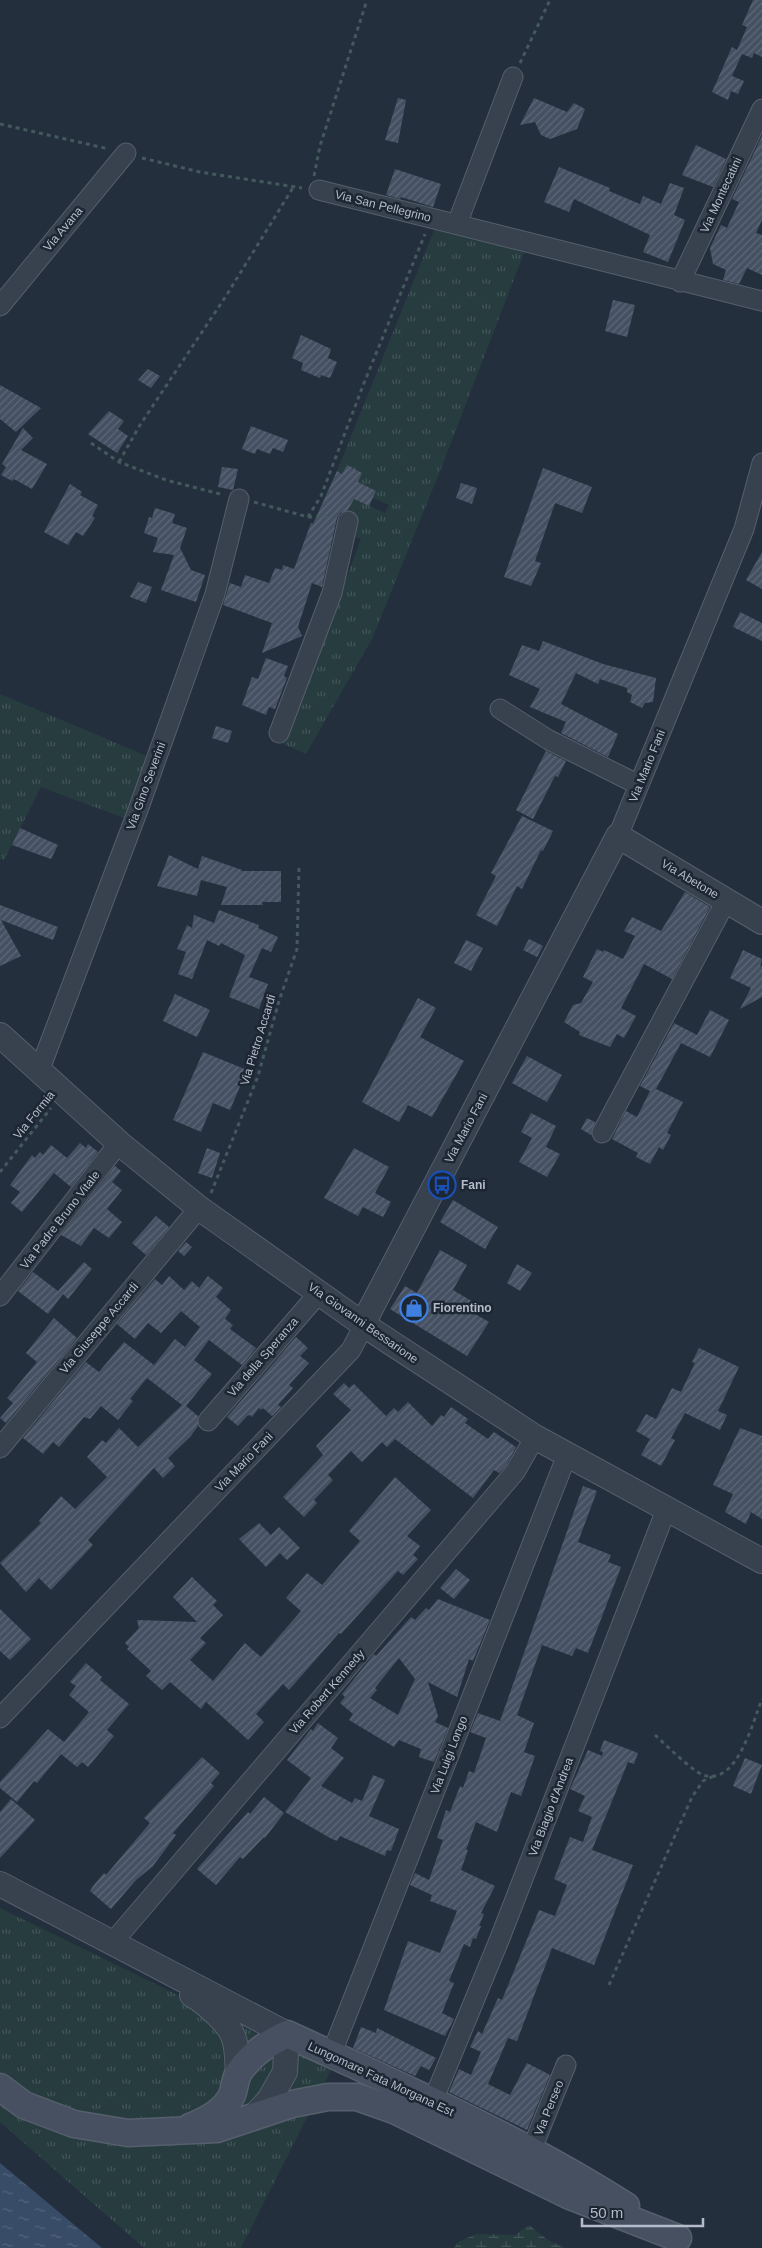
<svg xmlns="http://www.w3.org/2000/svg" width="762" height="2248" font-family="Arial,sans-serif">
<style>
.grass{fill:url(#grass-tufts)}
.wetland{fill:url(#wetland-marsh)}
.water{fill:url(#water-ripples)}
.building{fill:url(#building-hatch);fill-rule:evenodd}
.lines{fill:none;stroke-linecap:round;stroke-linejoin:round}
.minor-casing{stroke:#565f6c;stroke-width:21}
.tertiary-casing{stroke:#565f6c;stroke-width:26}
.secondary-casing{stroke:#565f6c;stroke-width:29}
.path{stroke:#44595c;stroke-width:3;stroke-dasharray:4 4;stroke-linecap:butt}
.minor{stroke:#38414e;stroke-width:19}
.tertiary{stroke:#38414e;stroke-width:24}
.secondary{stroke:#465061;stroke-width:26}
.labels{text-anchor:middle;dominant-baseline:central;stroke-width:5;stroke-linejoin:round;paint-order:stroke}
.street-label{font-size:12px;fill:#b4bcc9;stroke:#1d2633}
.poi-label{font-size:12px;font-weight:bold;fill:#b4bcc9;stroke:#1d2633;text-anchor:start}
</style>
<defs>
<pattern id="grass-tufts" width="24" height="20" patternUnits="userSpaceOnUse" patternTransform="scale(1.25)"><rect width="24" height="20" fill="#263c3f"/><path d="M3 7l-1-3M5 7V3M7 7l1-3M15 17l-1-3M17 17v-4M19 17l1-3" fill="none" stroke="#435659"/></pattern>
<pattern id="wetland-marsh" width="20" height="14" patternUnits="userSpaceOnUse" patternTransform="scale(1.25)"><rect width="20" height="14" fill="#263c3f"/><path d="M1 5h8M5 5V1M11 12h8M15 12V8" fill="none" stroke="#435659"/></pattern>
<pattern id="water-ripples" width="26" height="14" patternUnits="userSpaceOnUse" patternTransform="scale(1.25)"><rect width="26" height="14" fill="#394c67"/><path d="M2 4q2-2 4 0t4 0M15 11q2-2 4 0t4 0" fill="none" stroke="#53647b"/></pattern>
<pattern id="building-hatch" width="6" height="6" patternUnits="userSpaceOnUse" patternTransform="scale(1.25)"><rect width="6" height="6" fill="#455162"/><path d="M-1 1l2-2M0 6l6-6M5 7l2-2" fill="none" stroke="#5d6877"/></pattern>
</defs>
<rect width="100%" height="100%" fill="#242f3e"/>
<path class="grass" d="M437,223L526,248L440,471L372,639L306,754L283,744L361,539L345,533L346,515L354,499L385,513L389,505L373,498L376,491L358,482L362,473L347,465L342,474L337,471Z
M0,694L147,756L124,818L41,787L4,860L0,859Z
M0,1908L331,2070L241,2248H144L0,2122Z"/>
<path class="wetland" d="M529,2225L548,2240L565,2248H454L458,2242L476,2234L515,2235Z"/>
<path class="water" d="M0,2163L102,2248H0Z"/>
<path class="building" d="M753,0H762V57L754,53L752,58L742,54L732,76L744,81L738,94L731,91L728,100L712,92L732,47L737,50L747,27L742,25Z
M398,98L406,100L398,143L385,140Z
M534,98L567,112L574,103L585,109L577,129L550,139L541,135L535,122L520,125Z
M762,136V220L756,233L762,235V275L747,268L739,284L723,280L726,270L713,264L710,248L721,225L727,228L739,202L732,199Z
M696,145L726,159L713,187L682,175Z
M559,167L610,188L609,191L640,204L643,196L661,204L670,183L684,188L674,215L685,220L668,262L643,252L650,235L574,199L569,212L544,202Z
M395,169L441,184L433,207L401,197L400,199L386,195Z
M613,300L635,305L627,337L605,331Z
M301,335L331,349L328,358L337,362L330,378L321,375L320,378L301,370L303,363L292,358Z
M148,369L160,376L151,388L138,380Z
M0,385L41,408L16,432L0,419Z
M109,411L124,421L118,429L128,436L117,453L88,434Z
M251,426L288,440L283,452L273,448L270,454L257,449L255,454L242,449Z
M23,428L33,438L21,450L47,464L32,489L14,479L12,481L1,475L6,467L2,464Z
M347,465L362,473L358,482L376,491L369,506L354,499L348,510L340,513L337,518L322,587L312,583L298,627L302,636L262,653L272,623L223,605L230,583L241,587L245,575L269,583L275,568L282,570L283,565L294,569L311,523L313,524L337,471L342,474Z
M222,467L238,469L233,490L218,487Z
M543,468L592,487L582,513L555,503L535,561L541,563L531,586L504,577Z
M461,483L477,488L472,504L456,498Z
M70,484L82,492L80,495L98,505L92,516L95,518L83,536L76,532L68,545L44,532Z
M155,508L175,514L172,523L187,528L180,548L191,570L205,575L196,602L161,590L174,555L153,552L158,538L144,533L149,517L152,518Z
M762,552V589L746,580Z
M138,582L152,587L146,603L130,597Z
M740,612L762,623V641L733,627Z
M543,641L603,664L656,678L653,702L645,703L642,708L630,702L632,695L627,692V688L600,679L598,684L576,673L561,704L618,734L608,757L561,733L566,722L530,707L540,689L509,675L522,645L539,651Z
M266,658L288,666L284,676L287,678L275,709L269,707L266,715L242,705L252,677L258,679Z
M216,726L232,731L228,743L212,738Z
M546,751L566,761L558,777L555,776L533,819L516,810Z
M522,816L553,831L543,851L541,850L522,889L517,886L497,926L476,915L496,876L491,873Z
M20,828L58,845L51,859L12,845Z
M169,855L198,869L202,856L242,870L241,871H281V902H262L263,905H221L227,887L201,880L197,896L157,886Z
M685,892L710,907L672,979L644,964L621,1008L636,1016L624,1038L617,1034L610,1047L579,1035L580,1032L564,1022L573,1005L581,1003L593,982L583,977L597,949L603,952L604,950L623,959L635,936L624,931L632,917L661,931Z
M0,905L58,927L53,940L1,920L21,956L0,966Z
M219,910L259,925L258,928L278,937L271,952L262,948L249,977L268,984L259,1009L229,997L245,955L221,943L219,946L207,940L192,979L178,974L186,952L177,949L187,925L192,928L194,915L214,923Z
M529,939L543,946L537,957L523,950Z
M466,940L483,948L471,971L454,963Z
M743,950L762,959L760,967L762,965V997L740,1009L751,988L730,978Z
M175,994L210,1010L197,1037L163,1021Z
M418,998L436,1008L420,1037L464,1061L432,1117L408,1105L399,1122L362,1102Z
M710,1010L729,1020L710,1057L681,1043L656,1089L683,1102L667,1133L671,1135L663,1150L659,1147L650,1164L636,1157L638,1153L612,1139L626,1111L637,1117L650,1091L640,1086L674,1023L697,1035Z
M203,1052L247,1070L230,1110L213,1103L201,1132L173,1120Z
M527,1056L562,1075L547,1102L512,1083Z
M531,1113L556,1126L546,1147L560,1154L547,1177L519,1162L532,1138L521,1132Z
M587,1118L595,1122L591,1135L581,1129Z
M80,1143L86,1148L88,1144L98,1152L71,1187L54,1173L22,1212L11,1203L20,1192L10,1185L32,1155L35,1158L40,1152L43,1155L51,1145L67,1158Z
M207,1148L220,1153L212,1178L198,1173Z
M354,1148L389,1167L375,1193L391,1202L383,1217L363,1207L358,1216L324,1198Z
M115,1166L121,1171L112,1182L122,1190L107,1209L122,1222L109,1238L94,1228L81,1246L61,1235Z
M453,1200L498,1227L485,1249L440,1222Z
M156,1216L169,1227L146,1255L132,1243Z
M186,1242L192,1247L184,1256L178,1251Z
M440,1250L467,1265L453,1290L480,1306L475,1314L489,1322L467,1356L390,1309L405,1286L417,1293Z
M84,1262L92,1269L68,1299L63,1294L48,1314L18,1291L33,1272L58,1291Z
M517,1264L532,1273L520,1291L507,1283Z
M169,1276L184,1290L192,1281L199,1288L208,1276L223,1288L216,1297L231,1310L225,1319L233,1325L230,1329L256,1348L242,1365L209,1340L194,1360L212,1374L186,1406L198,1416V1426L190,1437L168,1458L175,1466L163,1478L154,1468L88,1540L93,1545L51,1590L39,1578L26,1592L0,1563L41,1523L39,1521L61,1496L75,1509L107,1477L87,1457L102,1440L106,1443L119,1428L138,1447L182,1405L147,1378L130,1399L133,1401L118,1420L101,1406L90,1419L84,1417L59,1447L53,1442L43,1454L23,1438L86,1362L99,1372L124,1342L154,1365L175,1339L185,1347L200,1327L181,1311L161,1333L148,1323L135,1339L117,1324L155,1279L162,1285Z
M54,1318L77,1338L6,1423L0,1418L13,1403L7,1398L37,1362L26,1353Z
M296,1337L308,1348L300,1356L309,1363L289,1385L293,1388L278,1405L281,1407L272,1416L263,1408L261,1410L259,1408L252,1417L250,1415L247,1416L238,1426L227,1417Z
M699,1348L739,1367L718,1411L727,1415L720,1430L685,1413L671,1438L675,1440L661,1466L641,1455L650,1439L636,1431L646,1414L656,1419L672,1388L681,1392L695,1363L692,1362Z
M344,1383L349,1388L354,1384L386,1416L394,1408L398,1412L408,1402L432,1426L441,1415L444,1417L451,1407L468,1419L465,1423L488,1439L494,1432L516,1447L506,1466L499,1473L494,1470L473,1498L395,1439L387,1447L382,1442L362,1462L351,1451L328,1475L333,1480L314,1500L317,1503L304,1517L283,1497L323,1455L316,1446L351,1410L333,1394Z
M740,1428L762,1436V1519L751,1512L746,1524L725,1512L733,1494L713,1485Z
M395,1477L431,1510L407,1536L420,1546L413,1555L418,1559L403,1575L398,1571L341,1634L339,1633L289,1690L283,1684L256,1714L264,1722L248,1740L206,1702L201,1709L170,1682L162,1690L146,1676L151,1671L127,1649L129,1647L125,1643L139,1628L137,1620L197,1622L173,1597L192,1577L217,1601L213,1605L223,1615L200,1638L206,1643L190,1660L213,1681L245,1643L261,1657L301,1611L286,1598L307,1573L322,1585L360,1541L349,1531Z
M583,1486L597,1491L578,1542L611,1555L608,1562L621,1567L588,1653L576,1648L572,1656L542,1645L517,1715L534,1723L524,1752L535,1756L521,1796L511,1792L497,1832L476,1822L466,1850H468L461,1870L495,1886L481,1913L484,1914L479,1926H481L476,1939L473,1938L470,1947L464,1944L449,1981L454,1983L442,2013L454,2019L445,2036L384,2010L408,1941L440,1953L457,1911L430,1901L432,1895L410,1885L415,1873L429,1880L443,1840L437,1838L446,1810L450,1812L460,1786L463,1788L469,1771L474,1773L486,1738L470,1732L478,1713L500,1721Z
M259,1523L271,1535L279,1527L300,1548L287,1560L280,1553L266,1567L239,1539Z
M456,1569L470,1580L454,1599L440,1588Z
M438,1599L490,1620L473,1661L469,1659L457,1697L428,1682L438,1716L435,1722L448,1728L434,1762L419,1757L421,1749L399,1740L394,1747L349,1720L353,1714L340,1703L345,1697L342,1694L374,1654L376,1656L411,1617L415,1620L426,1608L429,1610ZM399,1658L415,1679L398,1715L370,1698L377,1690L375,1688Z
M0,1609L31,1639L10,1660L0,1651Z
M86,1663L102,1677L100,1680L129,1704L107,1730L114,1736L88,1767L82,1762L77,1767L61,1754L37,1783L34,1781L17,1802L0,1788V1782L48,1729L64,1742L89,1712L69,1695L76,1686L70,1682Z
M318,1723L338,1738L331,1748L344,1758L321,1786L352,1803L355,1798L362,1801L373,1775L385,1780L369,1816L399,1829L391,1851L387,1850L385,1856L340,1836L337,1841L330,1838L285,1812L311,1778L287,1760L311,1729L313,1731Z
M604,1740L638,1753L634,1764L628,1762L592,1850L633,1865L594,1965L552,1948L517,2041L508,2038L488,2084L510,2095L527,2063L550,2075L527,2130L449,2092L459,2069L471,2075L481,2052L470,2047L478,2031L482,2034L498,1998L502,2000L539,1910L555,1916L567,1885L554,1879L570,1837L583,1842L592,1817L578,1811L585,1796L570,1789L588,1750L602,1756L603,1752L600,1751Z
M202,1757L220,1773L211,1783L214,1786L173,1833L176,1835L153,1866L136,1880L111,1909L90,1891L93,1886L104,1873L106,1875L150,1823L144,1818Z
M745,1758L762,1765L751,1794L733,1786Z
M264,1797L284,1813L265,1838L264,1837L243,1859L240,1857L216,1885L197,1869L248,1812L250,1814Z
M11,1799L35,1820L0,1858V1812Z
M361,2027L376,2033L377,2028L436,2058L429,2070L421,2066L415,2076L353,2048Z"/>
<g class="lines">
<g class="minor-casing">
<path id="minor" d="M319,190L762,301
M457,224L513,77
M680,282L762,109
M0,306L126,153
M500,709L549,740L639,785
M279,733L332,593L348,521
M618,836L744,529L762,463
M40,1069L138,810L215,594L239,499
M602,1133L726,901
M0,1296L119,1143
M208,1421L319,1293
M0,1448L199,1208
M0,1718L351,1350L364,1325
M113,1942L515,1472L535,1437
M331,2055L567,1455
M432,2103L500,1938L666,1510
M531,2151L566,2065"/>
</g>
<g class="tertiary-casing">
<path id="tertiary" d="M0,1035L119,1143L199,1208L364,1325L535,1437L762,1561
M364,1325L369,1312L618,836L762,922
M0,1884L287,2034L285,2072L269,2100L255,2115
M192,1995C204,2001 229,2024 233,2036C238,2048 237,2062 238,2075"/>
</g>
<g class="secondary-casing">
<path id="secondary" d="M0,2087L24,2105L74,2124L128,2133L217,2129L292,2104L328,2097H357L394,2110L570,2196L678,2238
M190,2127C205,2121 225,2111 232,2095C235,2087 235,2079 239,2072C252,2053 267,2044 287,2034C402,2087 520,2138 626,2206"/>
</g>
<path class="path" d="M520,63L550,0
M0,124L109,149
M142,158L200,172L302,188
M314,176L320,146L367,0
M91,443L119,462L166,480L224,495
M119,462L140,425L226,296L294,186
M254,502L308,517H333
M308,517L321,496L364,383L425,234
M0,1172L51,1108
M211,1193L258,1076L279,1001L297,949L299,866
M655,1735C666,1745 691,1770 703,1775C737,1787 753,1721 762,1699
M609,1985L692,1797L703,1781L714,1776"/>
<use href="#minor" class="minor"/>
<use href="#tertiary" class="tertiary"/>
<use href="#secondary" class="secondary"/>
</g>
<defs>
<g id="bus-ring" transform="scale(1.4375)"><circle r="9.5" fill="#1d2633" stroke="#1a4fb4" stroke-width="1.5"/><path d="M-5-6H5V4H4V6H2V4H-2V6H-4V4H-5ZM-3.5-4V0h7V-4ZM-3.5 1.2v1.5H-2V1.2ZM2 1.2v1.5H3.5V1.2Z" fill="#1a4fb4"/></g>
<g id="shop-ring" transform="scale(1.4375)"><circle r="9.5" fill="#1d2633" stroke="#3f7fe0" stroke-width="1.5"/><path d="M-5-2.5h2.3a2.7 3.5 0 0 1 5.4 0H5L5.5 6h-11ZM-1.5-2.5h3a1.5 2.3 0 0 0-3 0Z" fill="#3f7fe0"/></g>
</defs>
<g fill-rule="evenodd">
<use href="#bus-ring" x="442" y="1185"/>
<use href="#shop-ring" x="414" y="1308"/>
</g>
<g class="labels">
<g class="street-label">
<text transform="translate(721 195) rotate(-65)">Via Montecatini</text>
<text transform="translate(383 206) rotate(14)">Via San Pellegrino</text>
<text transform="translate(63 229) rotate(-50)">Via Avana</text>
<text transform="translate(647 766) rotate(-68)">Via Mario Fani</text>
<text transform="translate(146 786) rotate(-70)">Via Gino Severini</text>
<text transform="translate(690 879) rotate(31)">Via Abetone</text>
<text transform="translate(258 1040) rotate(-73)">Via Pietro Accardi</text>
<text transform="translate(34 1115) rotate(-51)">Via Formia</text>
<text transform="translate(466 1128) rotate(-62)">Via Mario Fani</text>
<text transform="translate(60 1220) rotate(-52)">Via Padre Bruno Vitale</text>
<text transform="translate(363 1323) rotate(35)">Via Giovanni Bessarione</text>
<text transform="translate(99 1328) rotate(-50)">Via Giuseppe Accardi</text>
<text transform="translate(263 1357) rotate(-49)">Via della Speranza</text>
<text transform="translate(244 1462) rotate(-46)">Via Mario Fani</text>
<text transform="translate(327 1692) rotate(-49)">Via Robert Kennedy</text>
<text transform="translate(449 1755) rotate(-69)">Via Luigi Longo</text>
<text transform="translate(551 1807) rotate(-69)">Via Biagio d'Andrea</text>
<text transform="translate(381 2079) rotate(25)">Lungomare Fata Morgana Est</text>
<text transform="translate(549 2108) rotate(-68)">Via Perseo</text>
</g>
<g class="poi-label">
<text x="461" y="1185">Fani</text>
<text x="433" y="1308">Fiorentino</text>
</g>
</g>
<path d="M582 2218v8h121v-8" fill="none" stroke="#b4bcc9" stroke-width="2.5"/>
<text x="590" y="2218" font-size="15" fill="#b4bcc9" stroke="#1d2633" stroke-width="4" paint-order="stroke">50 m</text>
</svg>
